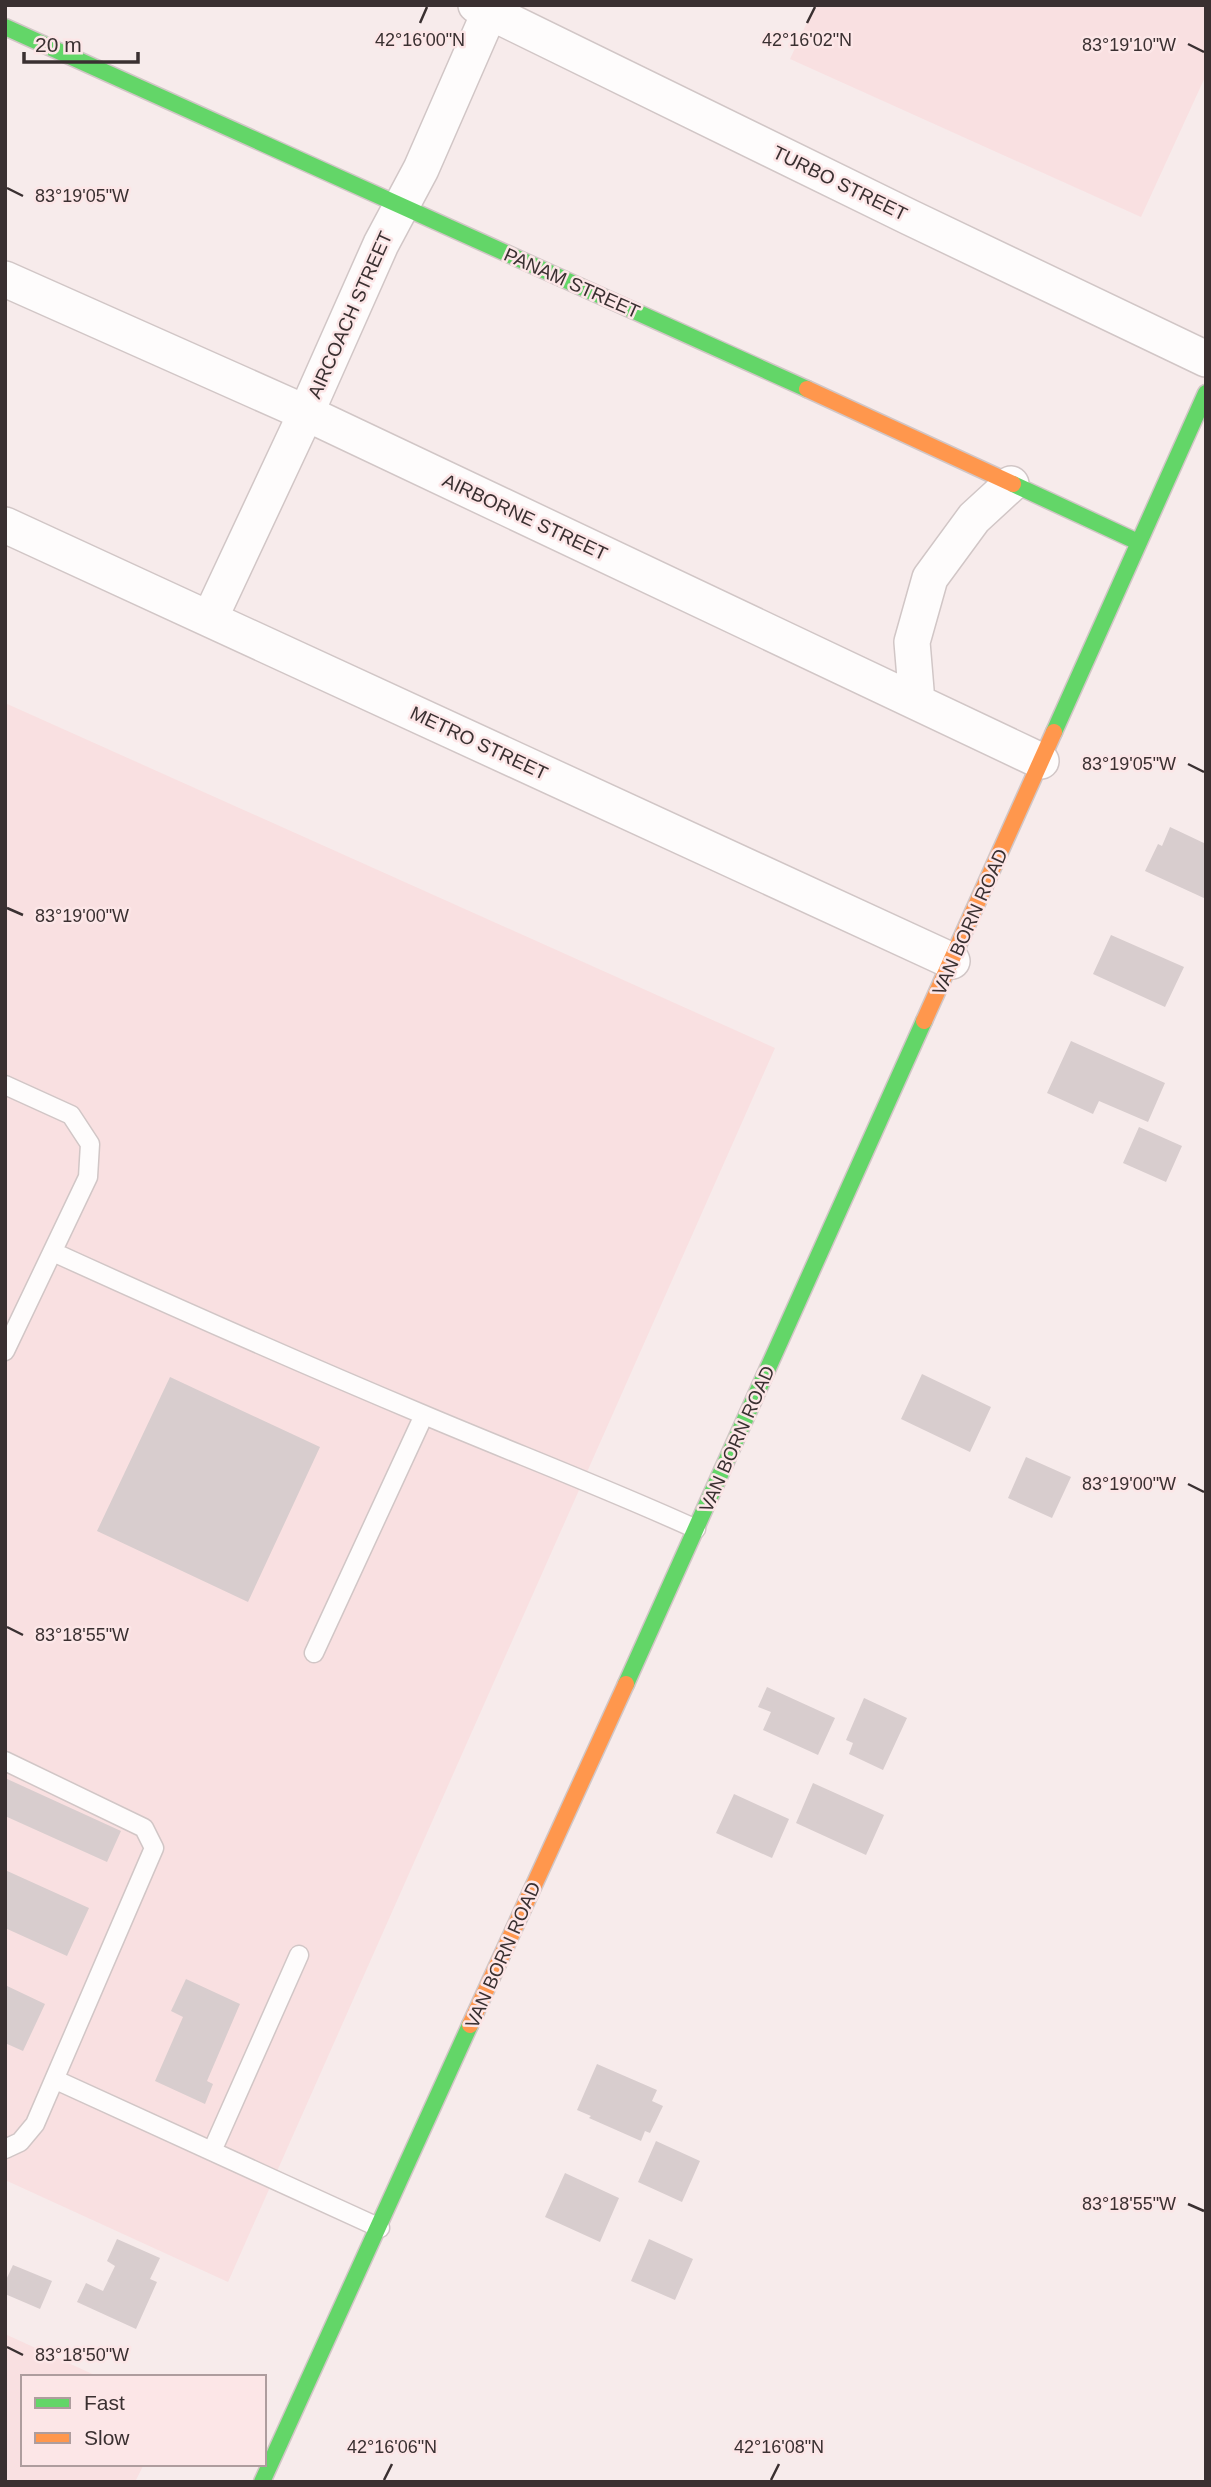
<svg xmlns="http://www.w3.org/2000/svg" width="1211" height="2487" font-family="Helvetica,sans-serif">
<style>
.built{fill:#f9e0e1}
.building{fill:#d8cdce}
.lines{fill:none;stroke-linecap:round;stroke-linejoin:round}
.lane-casing{stroke:#d1c6c6;stroke-width:21}
.street-casing{stroke:#d1c6c6;stroke-width:38}
.fast-casing{stroke:#d1c6c6;stroke-width:19}
.slow-casing{stroke:#d1c6c6;stroke-width:19}
.lane{stroke:#fefcfc;stroke-width:18}
.street{stroke:#fefcfc;stroke-width:35}
.fast{stroke:#63d668;stroke-width:16}
.slow{stroke:#ff974d;stroke-width:16}
.ticks{fill:none;stroke:#3a3031;stroke-width:2.5}
.labels{text-anchor:middle;dominant-baseline:central;stroke-width:5;stroke-linejoin:round;paint-order:stroke}
.street-label{font-size:19px;fill:#3a3031;stroke:#fce6e7}
.ticks-label{font-size:18px;text-anchor:middle;fill:#3a3031;stroke:#fce6e7;stroke-width:5;stroke-linejoin:round;paint-order:stroke}
</style>
<rect width="100%" height="100%" fill="#f7ebeb"/>
<path class="built" d="M815,5H1206V75L1141,217L790,59Z
M5,703L775,1048L228,2282L5,2180Z
M5,2334L99,2377H23V2464H144L135,2482H5Z"/>
<path class="building" d="M1170,827L1206,844V899L1145,871L1158,844L1162,846Z
M1111,935L1184,967L1165,1007L1093,974Z
M1071,1041L1165,1083L1148,1122L1099,1101L1093,1114L1047,1093Z
M1139,1127L1182,1146L1166,1182L1123,1163Z
M922,1374L991,1407L970,1452L901,1419Z
M170,1377L320,1447L248,1602L97,1531Z
M1026,1457L1071,1477L1052,1518L1008,1498Z
M767,1687L835,1718L818,1755L763,1730L771,1712L758,1707Z
M864,1698L907,1718L883,1770L849,1754L853,1743L846,1740Z
M5,1778L121,1831L107,1862L5,1816Z
M813,1783L884,1815L866,1855L796,1823Z
M734,1794L789,1819L772,1858L716,1833Z
M5,1870L89,1908L67,1956L5,1928Z
M186,1979L240,2004L207,2081L213,2084L205,2104L155,2081L183,2017L171,2011Z
M5,1985L45,2004L23,2051L5,2043Z
M597,2064L657,2090L652,2101L663,2106L650,2133L645,2131L641,2141L589,2118L591,2116L577,2110Z
M656,2141L700,2161L682,2202L638,2182Z
M565,2173L619,2198L600,2242L545,2217Z
M117,2239L160,2258L150,2279L157,2282L136,2329L77,2302L86,2283L103,2291L115,2266L107,2261Z
M649,2239L693,2259L675,2300L631,2281Z
M13,2265L52,2281L40,2309L5,2294V2282Z"/>
<g class="lines">
<g class="lane-casing">
<path id="lane" d="M5,1085L71,1115L90,1144L88,1177L5,1351
M53,1252C176,1308 298,1362 422,1414C514,1453 606,1488 696,1529
M314,1653L424,1415
M5,1761L144,1828L154,1848L35,2124L20,2142L5,2149
M56,2080L380,2228
M212,2151L299,1955"/>
</g>
<g class="street-casing">
<path id="street" d="M476,5L909,217L1206,359
M5,279L306,413L1041,761
M5,525L952,961
M210,618L306,413L381,244L421,169L490,11
M917,702L912,642L930,578L974,518L1011,484"/>
</g>
<g class="fast-casing">
<path id="fast" d="M5,27L807,389
M1013,484L1138,542
M1054,732L1206,393
M626,1684L924,1021
M262,2482L470,2025"/>
</g>
<g class="slow-casing">
<path id="slow" d="M807,389L1013,484
M924,1021L1054,732
M470,2025L626,1684"/>
</g>
<use href="#lane" class="lane"/>
<use href="#street" class="street"/>
<use href="#fast" class="fast"/>
<use href="#slow" class="slow"/>
</g>
<path class="ticks" d="M420,23L427,7M807,23L815,7M1188,44L1204,52M7,188L23,196M1188,764L1204,772M7,908L23,915M1188,1484L1204,1492M7,1627L23,1635M1188,2204L1204,2211M7,2347L23,2355M384,2480L392,2464M771,2480L779,2464"/>
<g class="labels">
<g class="street-label">
<text transform="translate(840 183) rotate(26)">TURBO STREET</text>
<text transform="translate(572 283) rotate(24)">PANAM STREET</text>
<text transform="translate(350 315) rotate(-66)">AIRCOACH STREET</text>
<text transform="translate(525 517) rotate(25)">AIRBORNE STREET</text>
<text transform="translate(479 743) rotate(25)">METRO STREET</text>
<text transform="translate(970 922) rotate(-66)">VAN BORN ROAD</text>
<text transform="translate(737 1439) rotate(-66)">VAN BORN ROAD</text>
<text transform="translate(503 1955) rotate(-66)">VAN BORN ROAD</text>
</g>
</g>
<g class="ticks-label">
<text x="420" y="46">42°16'00"N</text>
<text x="807" y="46">42°16'02"N</text>
<text x="1129" y="51">83°19'10"W</text>
<text x="82" y="202">83°19'05"W</text>
<text x="1129" y="770">83°19'05"W</text>
<text x="82" y="922">83°19'00"W</text>
<text x="1129" y="1490">83°19'00"W</text>
<text x="82" y="1641">83°18'55"W</text>
<text x="1129" y="2210">83°18'55"W</text>
<text x="82" y="2361">83°18'50"W</text>
<text x="392" y="2453">42°16'06"N</text>
<text x="779" y="2453">42°16'08"N</text>
</g>
<rect width="1211" height="2487" fill="none" stroke="#3a3031" stroke-width="14"/>
<rect x="21" y="2375" width="245" height="91" fill="#fce6e7" stroke="#ae9d9e" stroke-width="2"/>
<rect x="35" y="2398" width="35" height="10" fill="#63d668" stroke="#ae9d9e" stroke-width="2"/>
<text x="84" y="2410" font-size="21" fill="#3a3031">Fast</text>
<rect x="35" y="2433" width="35" height="10" fill="#ff974d" stroke="#ae9d9e" stroke-width="2"/>
<text x="84" y="2445" font-size="21" fill="#3a3031">Slow</text>
<path d="M24 52v10h114v-10" fill="none" stroke="#3a3031" stroke-width="3.5"/>
<text x="35" y="52" font-size="21" fill="#3a3031" stroke="#fce6e7" stroke-width="5" paint-order="stroke">20 m</text>
</svg>
